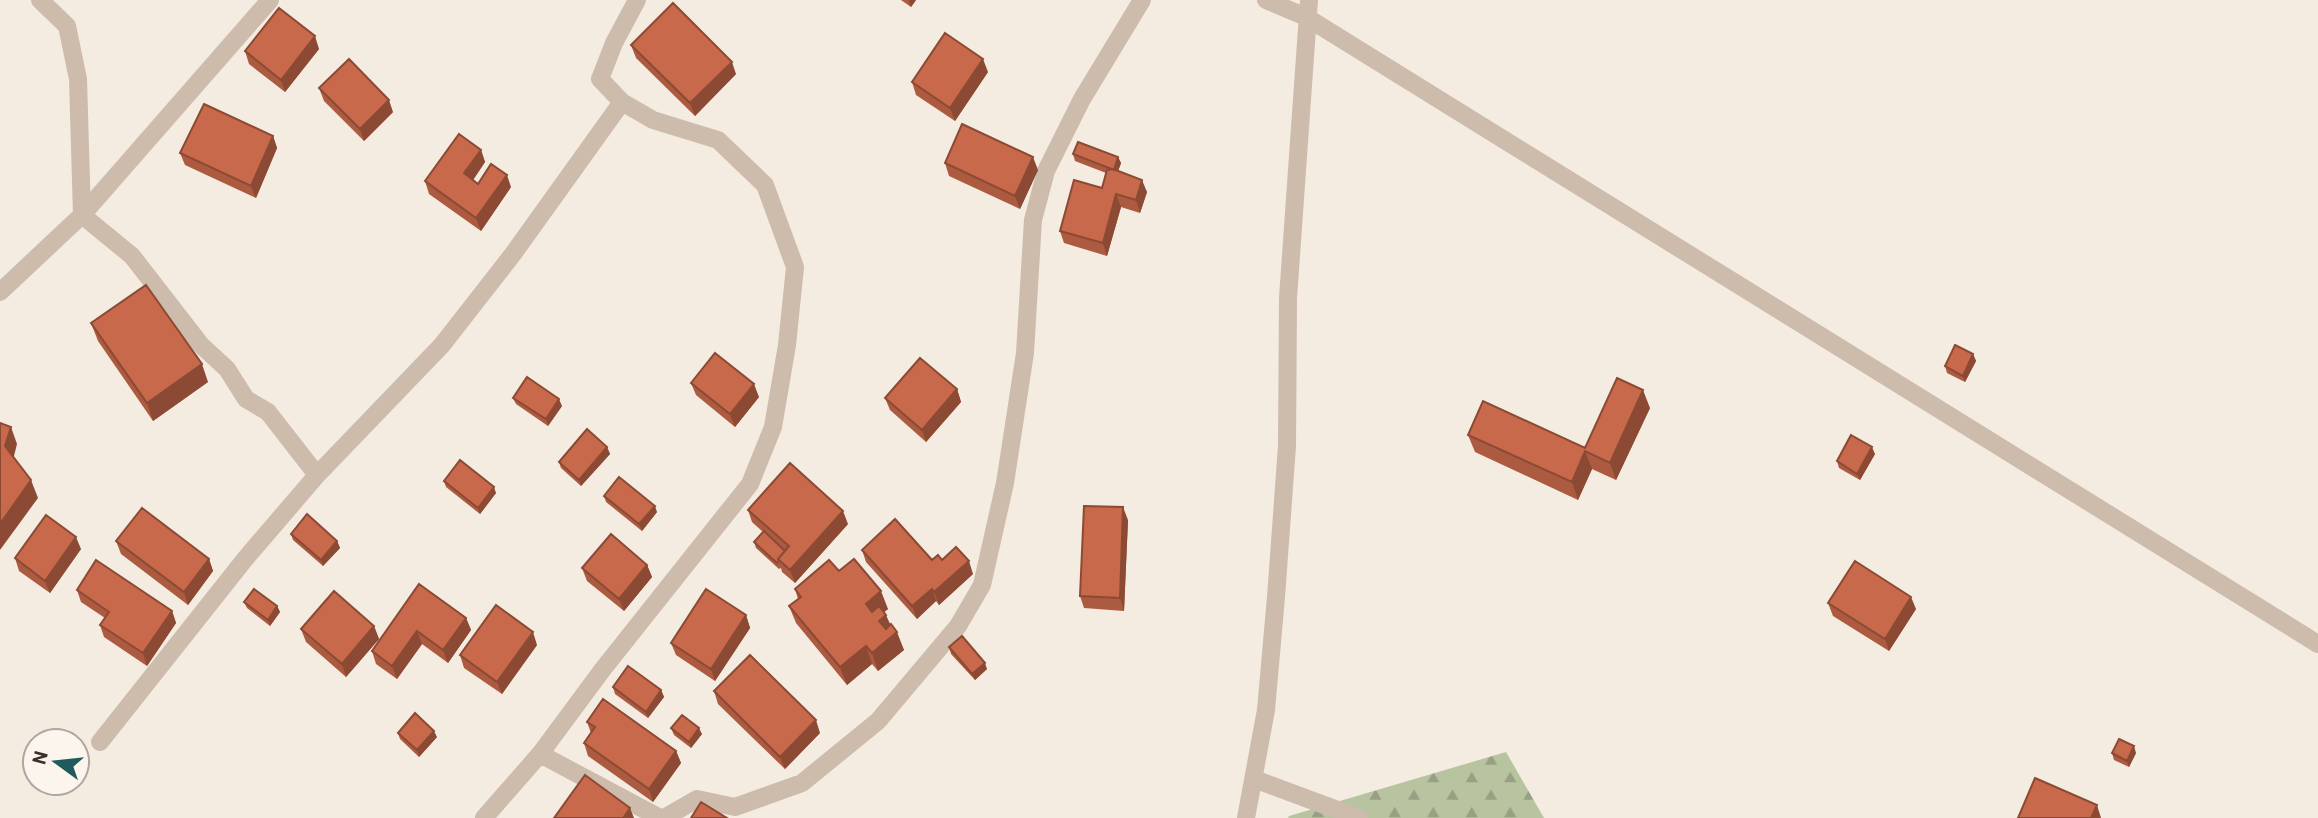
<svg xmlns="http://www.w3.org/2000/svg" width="2318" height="818" font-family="Barlow,sans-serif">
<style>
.forest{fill:url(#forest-firs)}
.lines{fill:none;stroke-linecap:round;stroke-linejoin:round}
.minor{stroke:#cdbbac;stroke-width:18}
.wall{fill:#ac5a40}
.shaded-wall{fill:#8c4a34}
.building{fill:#c8694b;stroke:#8c4a34;stroke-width:2}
</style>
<defs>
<pattern id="forest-firs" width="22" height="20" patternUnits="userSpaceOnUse" patternTransform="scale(1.75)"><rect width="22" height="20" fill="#b8c4a0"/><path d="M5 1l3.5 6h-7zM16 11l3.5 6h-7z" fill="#97a083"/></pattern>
</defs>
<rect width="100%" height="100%" fill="#f4ebe1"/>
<path class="forest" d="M1506,752L1544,818H1288L1289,816Z"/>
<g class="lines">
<path class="minor" d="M40,0L67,26L78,79L82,215L132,256L201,345L227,369L246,399L268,412L317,475
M1266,0L1306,17L2318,644
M0,292L82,215L270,0
M100,742L245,559L317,475L442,345L513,254L622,102
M540,754L660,818
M1254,779L1359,818
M484,818L540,754L603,669L750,484L773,427L787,345L795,267L765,185L718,140L653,120L622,102L600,79L614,43L637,0
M664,818L697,799L735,807L802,783L878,721L958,626L982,585L1005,483L1025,353L1033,220L1046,171L1082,99L1142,0
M1246,818L1266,710L1276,597L1287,446L1288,298L1309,0"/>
</g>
<path class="wall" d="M901,0H916L911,7Z
M631,45L736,74L695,116L636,58Z
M319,49L285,92L249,64L245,51Z
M988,72L955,121L916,95L912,82Z
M319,88L393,112L364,141L324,101Z
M273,136L277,148L256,198L185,165L180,153Z
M481,150L485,162L473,180L478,184L511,187L481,231L429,194L425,181Z
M1073,154L1118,157L1121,163L1118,171L1147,192L1140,213L1121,207L1107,256L1064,243L1060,231L1102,188L1106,173L1075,161Z
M945,163L1038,170L1020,209L949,176Z
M91,323L208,382L153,421L98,341Z
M1973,354L1976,361L1965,382L1947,373L1945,366Z
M691,383L759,397L735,427L696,395Z
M957,389L961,402L926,442L890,410L885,398Z
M513,398L562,406L548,426L516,404Z
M1650,408L1616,480L1592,469L1578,500L1475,452L1468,435L1585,448Z
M607,447L610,454L581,486L561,468L559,462Z
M1875,454L1860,480L1839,468L1837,461Z
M444,481L496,493L480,514L446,487Z
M604,496L657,512L642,531L606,502Z
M748,510L848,524L795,583L782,572L781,568L779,569L756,548L754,542L763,532L752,522Z
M1128,520L1124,611L1084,608L1080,596Z
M291,534L337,541L340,548L323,566L293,540Z
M116,541L209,559L213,571L188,605L121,554Z
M81,549L50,593L19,571L15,558Z
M862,550L932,560H942L973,574L939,605L936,601L917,619L866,562Z
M647,565L652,577L624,611L587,581L582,568Z
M839,571L888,609L884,612L904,650L878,671L872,664L847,685L796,623L789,606L798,599L795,589Z
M419,584L466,618L471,630L448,663L422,644L397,679L376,664L372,651Z
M77,590L172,611L176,623L147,666L104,637L100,625L105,618L81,602Z
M244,602L277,606L280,612L270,626L247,608Z
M1828,603L1916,609L1889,651L1833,616Z
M746,615L750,628L715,681L676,655L671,643Z
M374,626L379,639L346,677L306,642L301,629Z
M537,645L502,694L464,668L460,655Z
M949,647L987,669L975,680L951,654Z
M613,687L661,690L664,697L648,718L615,694Z
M714,691L820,733L785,769L718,704Z
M587,722L676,751L681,763L653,802L588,756L584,743L591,733Z
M671,728L702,734L691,748L674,735Z
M398,733L437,737L419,757L400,739Z
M2112,753H2136L2129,767L2114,760Z"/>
<path class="shaded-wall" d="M909,0H916L911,7L909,1Z
M315,36L319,49L285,92L281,80Z
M983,59L988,72L955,121L950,108Z
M732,62L736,74L695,116L690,103Z
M389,100L393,112L364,141L360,129Z
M273,136L277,148L256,198L251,186Z
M481,150L485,162L469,186L464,173Z
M1033,157L1038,170L1020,209L1015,196Z
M1118,157L1121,163L1116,177L1114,170Z
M507,175L511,187L481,231L476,218Z
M1142,180L1147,192L1140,213L1136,200Z
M1116,194L1121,207L1107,256L1103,243Z
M1973,354L1976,361L1965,382L1963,376Z
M202,364L208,382L153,421L147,403Z
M754,384L759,397L735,427L730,414Z
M957,389L961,402L926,442L922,430Z
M1643,390L1650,408L1616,480L1610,463Z
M559,399L562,406L548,426L546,419Z
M11,427L17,444L12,464L5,446Z
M607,447L610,454L581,486L579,480Z
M1872,447L1875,454L1860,480L1857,474Z
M1585,451L1592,469L1578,500L1572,482Z
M31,480L38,498L0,550V524Z
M494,487L496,493L480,514L478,508Z
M655,506L657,512L642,531L639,524Z
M1123,507L1128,520L1124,611L1120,598Z
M843,511L848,524L795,583L790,570Z
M76,537L81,549L50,593L45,581Z
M337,541L340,548L323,566L321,560Z
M209,559L213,571L188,605L184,592Z
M969,561L973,574L939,605L934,592Z
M647,565L652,577L624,611L619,599Z
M932,589L936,601L917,619L912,606Z
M881,591L888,609L872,622L866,604Z
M1911,597L1916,609L1889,651L1885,639Z
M277,606L280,612L270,626L268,620Z
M172,611L176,623L147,666L143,653Z
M746,615L750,628L715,681L711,669Z
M886,615L893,633L886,639L879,621Z
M466,618L471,630L448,663L443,650Z
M374,626L379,639L346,677L342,664Z
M417,631L422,644L397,679L392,666Z
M533,632L537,645L502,694L497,682Z
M897,632L904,650L878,671L872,653Z
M866,646L872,664L847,685L840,667Z
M985,663L987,669L975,680L972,674Z
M661,690L664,697L648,718L646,712Z
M816,720L820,733L785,769L780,757Z
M699,728L702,734L691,748L689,742Z
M434,731L437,737L419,757L417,750Z
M2134,746L2136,753L2129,767L2127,761Z
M676,751L681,763L653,802L649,789Z
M2097,805L2101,818H2091Z
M630,808L634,818H623Z"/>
<path class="building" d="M673,3L732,62L690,103L631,45Z
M279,8L315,36L281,80L245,51Z
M945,33L983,59L950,108L912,82Z
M349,59L389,100L360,129L319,88Z
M204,104L273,136L251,186L180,153Z
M962,124L1033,157L1015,196L945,163Z
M459,134L481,150L464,173L478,184L491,164L507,175L476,218L425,181Z
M1078,142L1118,157L1114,170L1073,154Z
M1113,169L1142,180L1136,200L1116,194L1103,243L1060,231L1074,180L1102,188L1107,170Z
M146,285L202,364L147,403L91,323Z
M1955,345L1973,354L1963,376L1945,366Z
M715,353L754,384L730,414L691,383Z
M920,358L957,389L922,430L885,398Z
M527,377L559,399L546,419L513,398Z
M1617,378L1643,390L1610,463L1585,451L1572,482L1468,435L1483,401L1585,448Z
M0,423L11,427L5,446L31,480L0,524Z
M587,429L607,447L579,480L559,462Z
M1851,435L1872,447L1857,474L1837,461Z
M460,460L494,487L478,508L444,481Z
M790,463L843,511L790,570L778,559L789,546L748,510Z
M619,477L655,506L639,524L604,496Z
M1084,506L1123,507L1120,598L1080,596Z
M142,508L209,559L184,592L116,541Z
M307,514L337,541L321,560L291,534Z
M46,515L76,537L45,581L15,558Z
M895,519L932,560L938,555L942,560L956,547L969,561L934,592L932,589L912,606L862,550Z
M764,531L785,551L778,559L779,560L777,563L754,542Z
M611,534L647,565L619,599L582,568Z
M854,559L881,591L866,604L872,612L879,606L886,615L879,621L886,629L891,624L897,632L872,653L866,646L840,667L789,606L801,597L795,589L829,560L839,571Z
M96,560L172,611L143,653L100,625L109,612L77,590Z
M1855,561L1911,597L1885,639L1828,603Z
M419,584L466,618L443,650L417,631L392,666L372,651Z
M254,589L277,606L268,620L244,602Z
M706,589L746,615L711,669L671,643Z
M334,591L374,626L342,664L301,629Z
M496,605L533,632L497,682L460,655Z
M962,636L985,663L972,674L949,647Z
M750,655L816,720L780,757L714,691Z
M628,666L661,690L646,712L613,687Z
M603,699L676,751L649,789L584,743L595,727L587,722Z
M415,713L434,731L417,750L398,733Z
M682,715L699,728L689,742L671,728Z
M2119,739L2134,746L2127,761L2112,753Z
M585,775L630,808L623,818H554Z
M2035,778L2097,805L2091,818H2018Z
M701,802L727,818H691Z"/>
<g transform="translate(56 762) rotate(285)"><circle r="33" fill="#fbf5ee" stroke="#aea6a0" stroke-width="2"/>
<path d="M0-5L12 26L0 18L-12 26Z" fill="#1f5a5e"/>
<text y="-10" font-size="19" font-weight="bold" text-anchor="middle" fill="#3b302b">N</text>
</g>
</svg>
